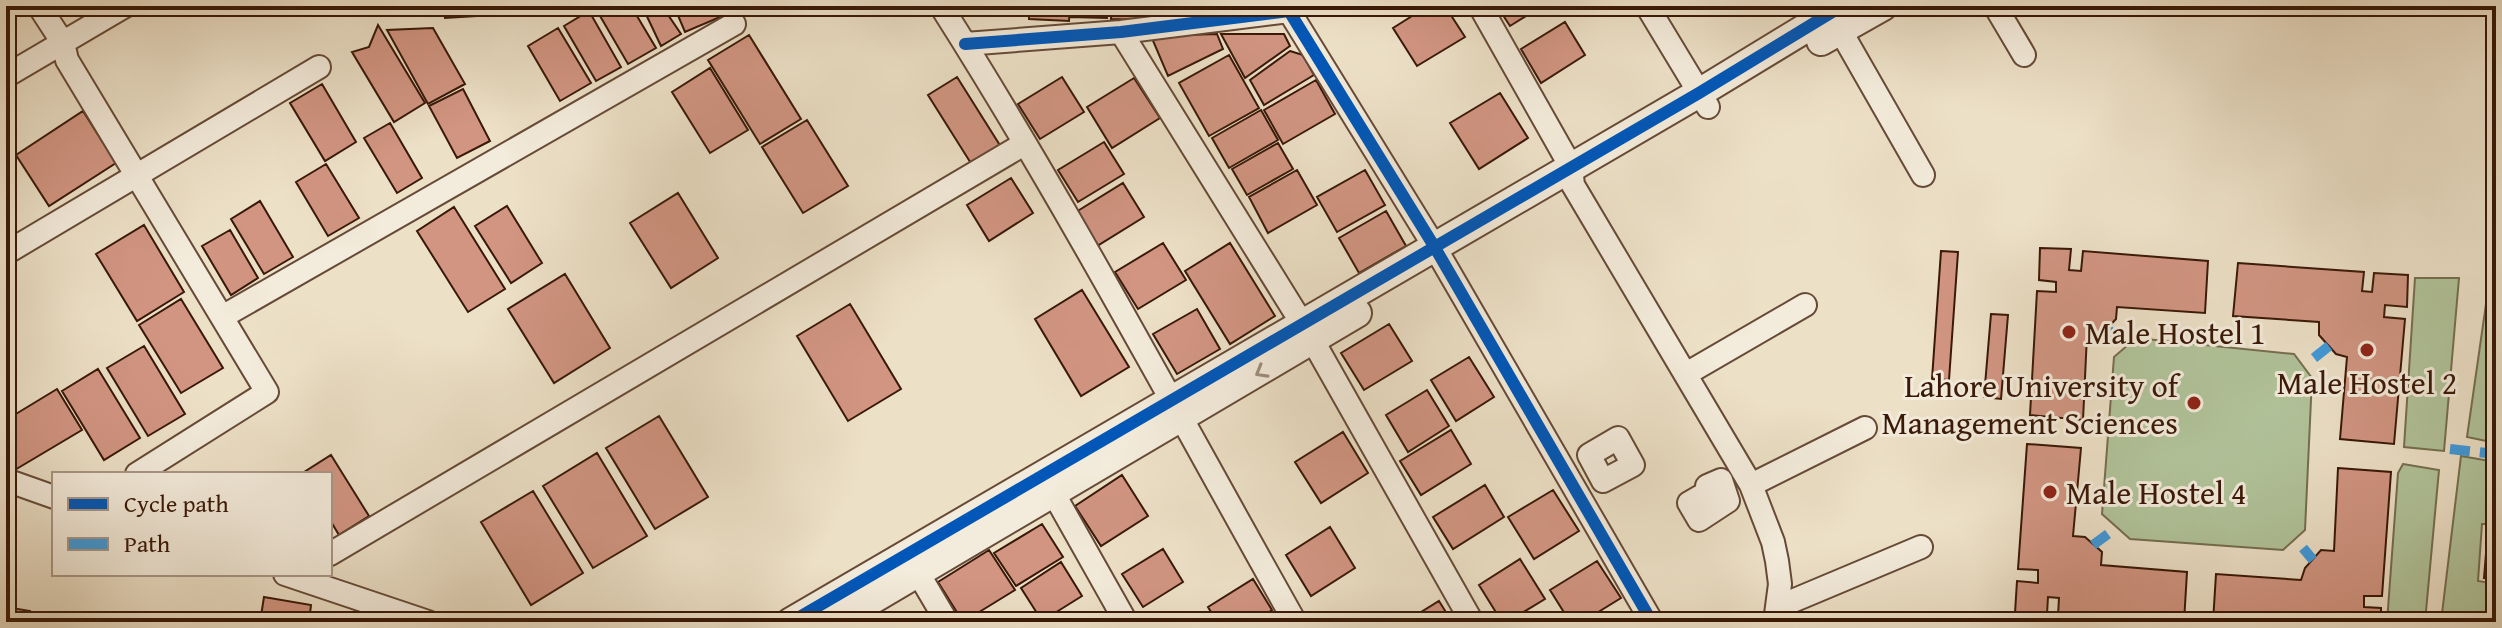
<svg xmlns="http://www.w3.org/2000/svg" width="2502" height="628" font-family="'Gentium Book Plus',serif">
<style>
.green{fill:#b1c39a;stroke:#756e50;stroke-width:2}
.building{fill:#d19582;stroke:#391807;stroke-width:2}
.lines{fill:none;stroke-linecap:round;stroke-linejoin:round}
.minor-casing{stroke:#664a37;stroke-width:26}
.tertiary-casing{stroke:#664a37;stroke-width:32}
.minor{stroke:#f3ebdb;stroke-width:22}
.tertiary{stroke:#f3ebdb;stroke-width:28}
.quiet{stroke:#3e9add;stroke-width:10;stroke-dasharray:20 10;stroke-linecap:butt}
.cycleway-casing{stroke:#f3ebdb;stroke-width:17}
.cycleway{stroke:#0057b8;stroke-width:12}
.oneway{stroke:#9f8c7c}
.poi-dot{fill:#8f2418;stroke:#f3ebdb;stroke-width:3}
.labels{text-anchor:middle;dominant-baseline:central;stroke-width:6;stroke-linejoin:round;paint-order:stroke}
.poi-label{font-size:32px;fill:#391807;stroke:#f3ebdb;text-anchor:start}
</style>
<rect width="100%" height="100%" fill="#ece0c7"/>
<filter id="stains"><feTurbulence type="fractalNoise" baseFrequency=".0025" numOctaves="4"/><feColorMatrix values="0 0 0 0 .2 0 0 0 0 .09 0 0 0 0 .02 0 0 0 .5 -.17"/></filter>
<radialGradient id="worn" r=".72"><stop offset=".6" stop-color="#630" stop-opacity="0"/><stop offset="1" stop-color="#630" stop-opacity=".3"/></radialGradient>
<path class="green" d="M2496,234V358L2492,382L2496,383V443L2467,437Z
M2415,278H2459L2444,451L2404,447Z
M2136,338L2294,354L2312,378L2305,530L2283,550L2130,539L2102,514L2114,357Z
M2461,456L2496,462V524H2482L2478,581L2496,584V622H2441Z
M2403,464L2439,470L2425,622H2387L2398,473Z"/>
<path class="building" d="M444,6H475L476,16L445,18Z
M497,6H529V11L498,12Z
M631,6L656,48L628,64L596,9Z
M642,6H662L681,34L661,46Z
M674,6H730L732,12L685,32Z
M1029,6H1070L1069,21L1029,19Z
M1071,6H1108L1107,18L1071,17Z
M1111,6H1143L1142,20L1111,19Z
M1428,6H1445L1465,37L1417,66L1393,28Z
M1497,6H1542L1510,26Z
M589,11L621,67L596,81L564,26Z
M1565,22L1585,55L1541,83L1521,49Z
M378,25L425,103L394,122L352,52L369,47Z
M433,28L465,84L428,104L387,30Z
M558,28L591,83L560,101L528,46Z
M1217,34L1223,49L1168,76L1151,36Z
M1221,34H1284L1290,46L1245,78Z
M749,35L801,119L760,144L708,60Z
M1290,51L1303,55L1314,75L1264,105L1250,80Z
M1229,55L1259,108L1209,136L1179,83Z
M710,68L748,130L710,153L672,92Z
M957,77L1001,147L972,165L928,95Z
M1062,77L1084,112L1040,139L1018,104Z
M1134,78L1160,118L1112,148L1087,107Z
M1316,80L1335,114L1283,144L1264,110Z
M322,84L356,142L325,161L290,103Z
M463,89L490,141L457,158L429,106Z
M1500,93L1528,138L1479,169L1450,123Z
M1261,110L1278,140L1229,168L1212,138Z
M83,111L116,163L49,206L16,155Z
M807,120L848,186L803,213L762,147Z
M390,123L422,178L397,193L364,138Z
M1104,142L1124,174L1078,202L1058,170Z
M1278,143L1293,169L1247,195L1232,169Z
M326,164L359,218L328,236L296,182Z
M1297,170L1317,205L1268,233L1249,197Z
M1365,170L1385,205L1337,232L1317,197Z
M1011,178L1033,213L989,241L967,205Z
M1123,183L1144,217L1097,246L1076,212Z
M678,193L718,258L671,288L630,223Z
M260,201L293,257L264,274L231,219Z
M507,206L542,263L511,283L475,226Z
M454,207L505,289L468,312L417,231Z
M1386,211L1406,246L1359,273L1339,238Z
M144,225L184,292L137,321L96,254Z
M230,230L258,278L231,295L202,246Z
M1163,243L1186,280L1138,309L1115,272Z
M1230,243L1275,316L1230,344L1185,271Z
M2040,248L2071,249L2069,270L2081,271L2083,251L2208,261L2205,313L2117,307L2116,319L2100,336L2087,335L2083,420L2030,415L2037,291L2056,292V282L2039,280Z
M1941,251L1958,252L1949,380L1932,379Z
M2238,263L2364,272L2362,291L2372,292L2374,273L2408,275L2407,307L2385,305L2384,317L2405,319L2394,444L2340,439L2347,357L2336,354L2319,335V322L2233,316Z
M565,274L610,348L554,383L508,309Z
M1082,290L1129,367L1081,396L1035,319Z
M181,299L223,368L181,393L139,325Z
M850,304L901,389L848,421L797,336Z
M1197,309L1220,349L1177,374L1153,334Z
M1991,314L2008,315L2001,399L1984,397Z
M1389,324L1412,361L1364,390L1341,353Z
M144,346L185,414L148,436L107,368Z
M1469,357L1494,397L1456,421L1431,380Z
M98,369L140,438L104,460L62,391Z
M57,389L82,430L13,471L6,463V420Z
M1427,390L1449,426L1408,452L1386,415Z
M659,416L708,497L655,529L606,448Z
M1451,430L1471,464L1421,495L1400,461Z
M1343,432L1368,473L1321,503L1295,462Z
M2027,444L2081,448L2073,536L2085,537L2102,552L2101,565L2187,572L2184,622H2134L2058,616L2059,598L2048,597L2047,614L2015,613L2017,581L2038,583V570L2018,569Z
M597,453L647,536L593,568L543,486Z
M331,455L369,516L339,535L330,520V474H301Z
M2338,468L2391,472L2382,596H2364V607L2381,608V622H2349V616L2338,615L2337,622H2213L2216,574L2301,580L2305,568L2321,550L2334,551Z
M1122,475L1148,516L1101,546L1075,506Z
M1485,485L1504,517L1453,549L1433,517Z
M1553,490L1579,531L1534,559L1508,517Z
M533,491L583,573L531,605L481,522Z
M1042,524L1063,557L1016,586L994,553Z
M1330,527L1355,568L1311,596L1286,555Z
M2488,529L2496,530V579L2484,578Z
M1163,549L1183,582L1143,607L1122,574Z
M989,550L1015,590L963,622L938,582Z
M1520,559L1545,599L1507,622H1502L1479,585Z
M1597,561L1621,598L1582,622H1570L1550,590Z
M1061,562L1082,596L1042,621L1021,588Z
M1253,579L1272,610L1254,622H1217L1208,607Z
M264,597L311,605L309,622H260Z
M1439,601L1452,622H1405Z
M6,607L30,611L28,622H6Z"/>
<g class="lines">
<g class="minor-casing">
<path id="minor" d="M39,6L63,43L67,60L267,392L137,474
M941,6C1068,206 1179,416 1295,622
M1480,6L1571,167L1573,185L1751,485L1773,542L1777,561L1780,584L1775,622
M1647,6L1708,107
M1995,6L2024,55
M1832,16L1923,175
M1121,32L1313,341L1472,622
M965,44L1121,32L1289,11L1434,246L1652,622
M6,76L125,6
M6,253L319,67
M222,317L734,24
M1686,374L1805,305
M1618,438L1633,465L1603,481L1589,455Z
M6,480L54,497
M1046,480L1126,622
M1721,480L1728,501L1699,520L1689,503L1708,492L1707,486Z
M1751,485L1865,428
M330,554L1024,144
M911,561L947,622
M285,574L428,622
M1778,607L1921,547"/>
</g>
<g class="tertiary-casing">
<path id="tertiary" d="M1821,41L1883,6
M791,622L1699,93L1842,6
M834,622L1357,313"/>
</g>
<use href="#minor" class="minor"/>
<use href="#tertiary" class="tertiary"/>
<path class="quiet" d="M2107,328L2117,340
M2314,358L2329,346
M2450,449L2496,454
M2093,545L2108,534
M2303,548L2313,560"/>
<g class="cycleway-casing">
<path id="cycleway" d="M965,44L1121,32L1289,11L1434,246L1652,622
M791,622L1699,93L1842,6"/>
</g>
<use href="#cycleway" class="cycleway"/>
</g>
<defs><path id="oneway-chevron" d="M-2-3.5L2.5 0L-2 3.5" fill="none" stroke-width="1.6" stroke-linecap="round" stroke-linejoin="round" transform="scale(2)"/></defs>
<use class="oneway" href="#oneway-chevron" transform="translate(1261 372) rotate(150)"/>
<g class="poi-dot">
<circle cx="2069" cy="332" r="8"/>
<circle cx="2367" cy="350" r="8"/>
<circle cx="2194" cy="403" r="8"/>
<circle cx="2050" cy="492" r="8"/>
</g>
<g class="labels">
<g class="poi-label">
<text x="2085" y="332">Male Hostel 1</text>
<text x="2367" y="382" text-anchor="middle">Male Hostel 2</text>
<text x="2178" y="385" text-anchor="end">Lahore University of<tspan x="2178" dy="37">Management Sciences</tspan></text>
<text x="2066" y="492">Male Hostel 4</text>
</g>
</g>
<rect width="2502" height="628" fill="none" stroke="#ece0c7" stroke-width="32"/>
<rect x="8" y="8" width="2486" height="612" fill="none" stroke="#391807" stroke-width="4"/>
<rect x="16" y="16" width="2470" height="596" fill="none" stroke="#391807" stroke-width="2"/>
<rect x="52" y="472" width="280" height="104" fill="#f3ebdb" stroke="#a99786" stroke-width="2"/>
<rect x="68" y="498" width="40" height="12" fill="#0057b8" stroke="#a99786" stroke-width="2"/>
<text x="124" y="512" font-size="24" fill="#391807">Cycle path</text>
<rect x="68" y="538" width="40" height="12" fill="#3e9add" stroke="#a99786" stroke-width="2"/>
<text x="124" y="552" font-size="24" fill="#391807">Path</text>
<rect width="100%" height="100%" filter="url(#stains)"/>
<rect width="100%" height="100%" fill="url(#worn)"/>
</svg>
